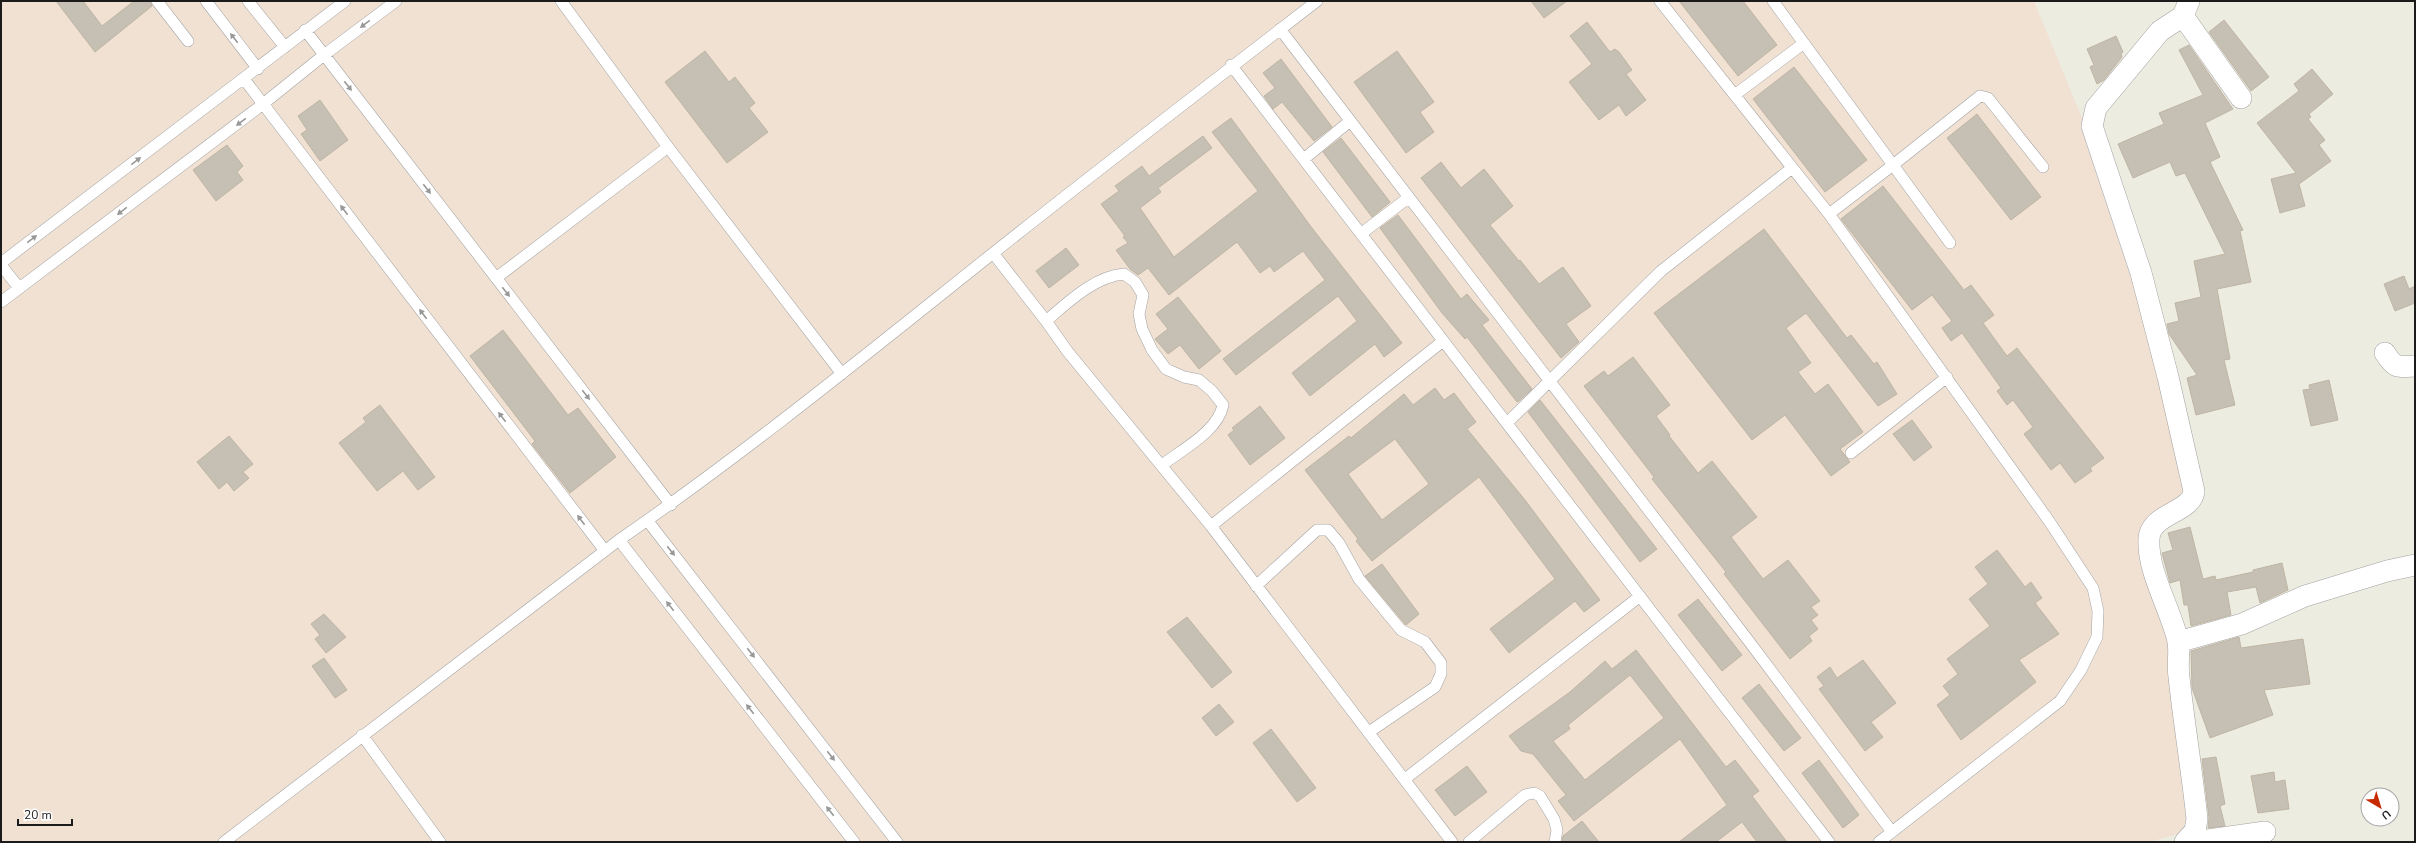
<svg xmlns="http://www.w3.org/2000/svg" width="2416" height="843" font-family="'Nunito Sans',sans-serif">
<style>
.military{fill:#f0e1d3}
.building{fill:#c5bfb4;stroke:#bfb5a3;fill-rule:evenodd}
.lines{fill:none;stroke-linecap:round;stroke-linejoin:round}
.service-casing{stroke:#a2a2a2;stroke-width:12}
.minor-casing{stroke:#a2a2a2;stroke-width:22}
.service{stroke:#fff;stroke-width:11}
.minor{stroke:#fff;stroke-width:21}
.oneway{fill:#989898}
</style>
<rect width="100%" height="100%" fill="#edece1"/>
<path class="military" d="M1,1H2034L2116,201L2193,494L2143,528L2179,695L2193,830L2149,842H1Z"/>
<path class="building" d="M56,1H83L102,26L134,1H150L152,6L95,52Z
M1531,1H1567L1544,18Z
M1679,1H1743L1777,45L1738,76Z
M2224,20L2269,77L2251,91L2209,32Z
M1587,22L1610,52L1615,49L1619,52L1632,70L1626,74L1646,100L1626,116L1619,105L1599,120L1569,82L1592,64L1570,36Z
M2116,36L2123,52L2121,54L2122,57L2104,80L2097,84L2090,67L2094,65L2087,49Z
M2189,45L2233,109L2205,123L2220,157L2210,162L2243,230L2240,231L2251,282L2217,289L2230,359L2224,360L2235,405L2196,415L2187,378L2197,375L2169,334L2167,324L2179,321L2175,303L2201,297L2194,261L2225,254L2185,173L2176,176L2170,162L2133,178L2118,144L2164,124L2159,113L2203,95L2179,50Z
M705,51L729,82L735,77L755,103L749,108L768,132L727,163L665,82Z
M1397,51L1434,102L1420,112L1434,132L1406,153L1354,82Z
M1281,59L1332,127L1314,141L1282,102L1273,109L1264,96L1275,88L1263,73Z
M1794,67L1867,160L1825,192L1753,99Z
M2312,69L2333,94L2309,114L2311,117L2308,119L2325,140L2319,145L2331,161L2299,184L2305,206L2280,213L2271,179L2296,173L2257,123L2299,91L2294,84Z
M320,100L348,140L320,161L301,134L307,130L298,116Z
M1977,114L2041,197L2011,220L1947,138Z
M1231,118L1312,228L1402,343L1384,357L1375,344L1310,396L1292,373L1357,321L1338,296L1236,375L1223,359L1325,280L1303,251L1274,272L1270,266L1260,273L1237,242L1169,295L1148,268L1138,275L1130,269L1116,250L1128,243L1123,237L1125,236L1101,204L1119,191L1115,186L1142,166L1149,176L1203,136L1212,148L1158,188L1161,192L1140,208L1174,257L1258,191L1212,132Z
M1341,138L1390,202L1372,217L1323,152Z
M227,145L243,166L237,172L243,180L216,201L193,170Z
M1441,162L1461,188L1484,169L1513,206L1490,225L1519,261L1520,260L1539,284L1563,267L1591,306L1566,324L1579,342L1561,358L1421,178Z
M1883,186L1964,290L1971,285L1994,315L1983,323L2007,356L2017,348L2104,458L2090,468L2092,471L2075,483L2060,463L2051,470L2024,434L2033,427L2013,400L2007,405L1997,391L2001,388L1962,333L1951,341L1942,328L1952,321L1932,295L1912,310L1841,219Z
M1398,215L1461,299L1467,294L1489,320L1482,325L1532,389L1519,401L1517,402L1467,337L1465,339L1442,313L1380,228Z
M1764,229L1847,338L1851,335L1874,364L1877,362L1897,394L1878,406L1806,313L1786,328L1811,363L1798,372L1815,394L1828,384L1863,432L1840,449L1850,462L1831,476L1785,415L1752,440L1654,313Z
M1066,248L1079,265L1049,288L1036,271Z
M2404,276L2409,289L2415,286V303L2395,311L2384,284Z
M1178,297L1221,351L1199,369L1180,345L1168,354L1155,339L1168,329L1156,314Z
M503,330L568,415L578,408L616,457L570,493L532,444L535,441L470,356Z
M1633,357L1670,405L1656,416L1670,435L1669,436L1698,473L1712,461L1757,517L1731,537L1763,579L1788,560L1820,601L1811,607L1818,615L1811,620L1818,629L1809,636L1812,641L1790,659L1724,574L1726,572L1652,479L1654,477L1584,386L1604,371L1608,376Z
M2329,380L2338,420L2311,426L2303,390L2310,389L2309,385Z
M1435,388L1444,400L1454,393L1476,422L1467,429L1525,500L1600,600L1584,612L1575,601L1509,653L1490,629L1555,579L1479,477L1372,561L1356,541L1358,539L1305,470L1349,436L1351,438L1404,394L1413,405ZM1395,439L1429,484L1382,520L1348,474Z
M1540,400L1657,549L1640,562L1528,412Z
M380,405L435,477L418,490L403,471L377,491L339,443L366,422L363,418Z
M1260,406L1285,438L1250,465L1228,435L1234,430L1232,428Z
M1912,420L1932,447L1914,461L1893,434Z
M229,436L253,464L243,472L249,478L234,491L227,482L219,489L197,462Z
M2190,527L2203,579L2215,576L2216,580L2253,572V570L2282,563L2288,590L2260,603L2256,587L2227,592L2231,615L2191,626L2188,605H2184L2180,580L2170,583L2162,553L2173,550L2168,533Z
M1997,550L2025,587L2031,582L2042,598L2035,603L2059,634L2019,660L2036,682L1961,740L1937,705L1950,695L1943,686L1958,674L1947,659L1990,626L1969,599L1988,584L1975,567Z
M1382,564L1419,614L1406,625L1365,576Z
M1698,599L1742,655L1722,671L1678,615Z
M324,614L346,637L326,653L315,639L320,635L311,624Z
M1187,617L1232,672L1212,688L1167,632Z
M2239,637L2241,648L2303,639L2310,684L2264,690L2273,715L2210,738L2192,688L2191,651Z
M1636,650L1726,767L1735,760L1759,791L1752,796L1787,842H1757L1742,822L1716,842H1679L1727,805L1680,739L1574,821L1558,801L1566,795L1533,754L1521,751L1509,736L1570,692L1605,661L1612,669ZM1630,675L1664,718L1585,780L1553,741L1570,729L1568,725Z
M324,658L347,690L335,698L312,666Z
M1863,660L1896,703L1871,722L1883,737L1865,751L1819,689L1824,686L1817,677L1830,667L1837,678Z
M1759,684L1801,738L1784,751L1742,698Z
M1219,704L1234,722L1216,736L1202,718Z
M1271,729L1316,788L1297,802L1253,743Z
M2216,757L2225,804L2220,806L2225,826L2208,828L2209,818L2202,759Z
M1819,760L1859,815L1843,828L1802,773Z
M1467,766L1487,792L1455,816L1435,790Z
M2274,772L2275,782L2285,780L2289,809L2258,813L2251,776Z
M1582,821L1599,842H1562L1563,836Z"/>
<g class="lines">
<g class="service-casing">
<path id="service" d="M157,1L188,41
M206,1L258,69
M248,1L285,47
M561,1L668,147L842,374
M1660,1L1829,214L2049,521L2093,588L2098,611L2097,637L2081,670L2060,701L1879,842
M1773,1L1893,165L1829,214
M1280,29L1748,640L1892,832
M305,30L671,505
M1231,65L1829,842
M244,79L605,551
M1736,94L1804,43
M1305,158L1350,121
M1362,233L1408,198
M1950,243L1893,165L1980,96L1988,98L2043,167
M993,253L1046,321
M1,263L345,1
M1,265L19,288
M496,278L668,147
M1,302L263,104L324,55L396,1
M1507,423L1661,271L1792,168
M1851,453L1947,377
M1162,465C1183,449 1218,431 1223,405L1212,391L1199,380L1184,377L1166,369L1152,350L1142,329L1139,314L1143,295L1135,282L1124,274C1095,276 1067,303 1046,321L1068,352L1211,526L1452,842
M647,520L897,842
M1211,526L1443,341
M619,540L854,842
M1256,586L1317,530H1328L1339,543L1359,579L1401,630L1425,642L1441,663V674L1435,687L1369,732
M362,735L440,842
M1405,779L1639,597
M224,842L619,540C748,451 869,352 992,254C1099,169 1208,85 1317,1
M1469,842L1525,795L1534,793L1540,796L1554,819L1557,830L1555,842"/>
</g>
<g class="minor-casing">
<path id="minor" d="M2183,16L2241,98
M2385,353C2395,369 2398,367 2415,366
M2178,642L2242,624L2305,596L2387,571L2415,565
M2185,842L2195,831L2197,819C2192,771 2184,724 2179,677C2177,665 2180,652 2178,641C2171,610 2147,571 2149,539C2150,513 2192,513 2194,491L2168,377L2141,273L2092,126L2096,108L2160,31L2183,16L2189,1
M2194,842L2265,832"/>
</g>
<use href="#service" class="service"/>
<use href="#minor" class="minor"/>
</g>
<defs><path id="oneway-solid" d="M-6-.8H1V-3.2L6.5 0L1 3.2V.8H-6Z"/></defs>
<g class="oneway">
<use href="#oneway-solid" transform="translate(365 24) rotate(143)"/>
<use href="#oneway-solid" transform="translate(234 38) rotate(-128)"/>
<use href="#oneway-solid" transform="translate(348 86) rotate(52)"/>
<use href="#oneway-solid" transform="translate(241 122) rotate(143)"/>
<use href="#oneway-solid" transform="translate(136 161) rotate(-37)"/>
<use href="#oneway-solid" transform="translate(427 189) rotate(52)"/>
<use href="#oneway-solid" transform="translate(344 210) rotate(-127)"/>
<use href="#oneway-solid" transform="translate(122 211) rotate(143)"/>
<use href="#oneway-solid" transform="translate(32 239) rotate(-37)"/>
<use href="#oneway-solid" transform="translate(506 292) rotate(52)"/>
<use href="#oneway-solid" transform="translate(423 314) rotate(-127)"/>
<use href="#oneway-solid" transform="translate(586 395) rotate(52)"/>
<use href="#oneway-solid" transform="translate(502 417) rotate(-127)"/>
<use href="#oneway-solid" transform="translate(581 520) rotate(-127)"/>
<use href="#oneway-solid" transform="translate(671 551) rotate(51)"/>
<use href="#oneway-solid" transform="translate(670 606) rotate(-128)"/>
<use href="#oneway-solid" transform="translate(751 653) rotate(52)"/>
<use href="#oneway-solid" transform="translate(750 709) rotate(-128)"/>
<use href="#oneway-solid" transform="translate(831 756) rotate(52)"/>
<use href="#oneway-solid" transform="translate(830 811) rotate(-128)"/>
</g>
<rect width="2416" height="843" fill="none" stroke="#1b1b1b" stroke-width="4"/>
<g transform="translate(2380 807) rotate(142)"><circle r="19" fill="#ffffff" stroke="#a4a4a4"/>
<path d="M0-3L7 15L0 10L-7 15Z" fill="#c72a00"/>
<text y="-6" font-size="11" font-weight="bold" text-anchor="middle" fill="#1b1b1b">U</text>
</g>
<path d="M18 819v6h54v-6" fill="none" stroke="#1b1b1b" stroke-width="2"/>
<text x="24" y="819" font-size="12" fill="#1b1b1b" stroke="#ffffff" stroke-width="3" paint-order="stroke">20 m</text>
</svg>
